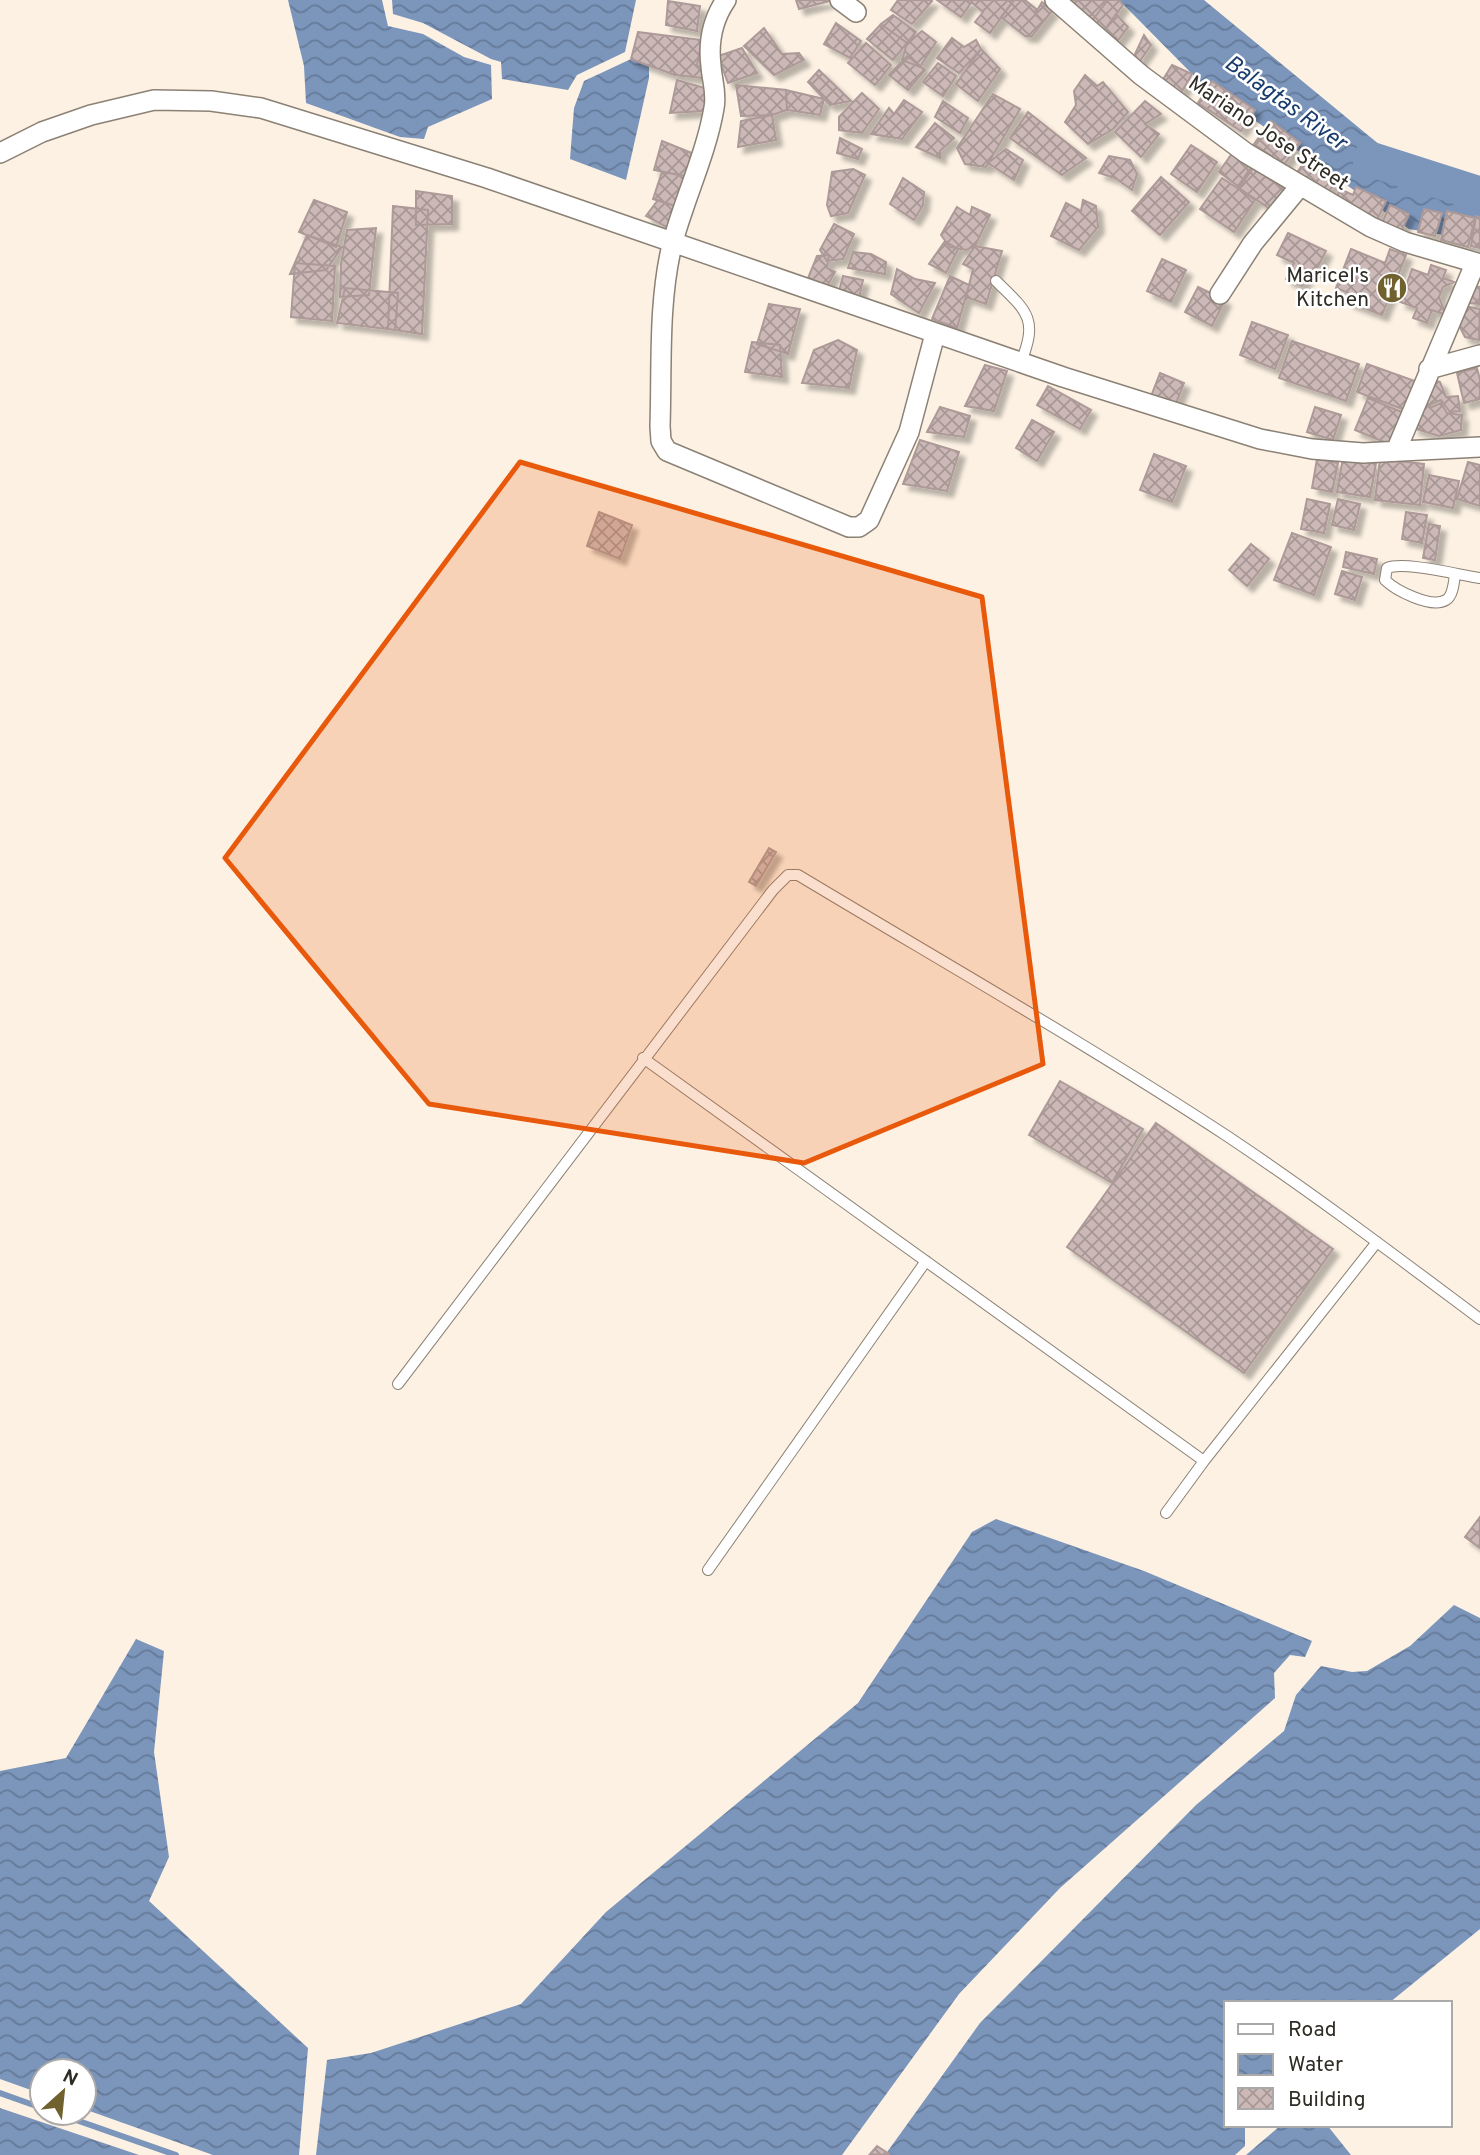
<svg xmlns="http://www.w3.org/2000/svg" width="1480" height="2155" font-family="Overpass,sans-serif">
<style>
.water{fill:url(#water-waves)}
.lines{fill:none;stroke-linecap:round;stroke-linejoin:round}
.stream{stroke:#7b95bb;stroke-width:6}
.river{stroke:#7b95bb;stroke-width:35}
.building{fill:url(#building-cross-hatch);stroke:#ad9a98;stroke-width:2;filter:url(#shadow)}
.service-casing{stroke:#8b8175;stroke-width:12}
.minor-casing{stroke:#8b8175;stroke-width:22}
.service{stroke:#fff;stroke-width:10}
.minor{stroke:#fff;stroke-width:19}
.marked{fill:#e8590c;fill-opacity:0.2;stroke:#e8590c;stroke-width:5;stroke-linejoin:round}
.labels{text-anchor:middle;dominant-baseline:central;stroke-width:5;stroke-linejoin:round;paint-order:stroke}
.street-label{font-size:21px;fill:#2f2b25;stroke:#fff}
.poi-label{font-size:21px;fill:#2f2b25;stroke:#fff;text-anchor:end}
.water-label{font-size:23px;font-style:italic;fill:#193c6d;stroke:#fff}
</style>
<defs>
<pattern id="water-waves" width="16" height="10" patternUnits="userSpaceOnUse" patternTransform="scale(1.75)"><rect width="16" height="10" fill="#7b95bb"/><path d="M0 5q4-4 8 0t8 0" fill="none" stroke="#657a98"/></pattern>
<pattern id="building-cross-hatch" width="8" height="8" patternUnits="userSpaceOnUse" patternTransform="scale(1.75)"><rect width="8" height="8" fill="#ccb9b7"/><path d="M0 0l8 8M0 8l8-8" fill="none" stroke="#a69795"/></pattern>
<filter id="shadow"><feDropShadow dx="6" dy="6" stdDeviation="2" flood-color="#0004"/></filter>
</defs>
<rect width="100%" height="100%" fill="#fcf1e3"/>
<path class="water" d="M288,0H382L388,26L423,34L464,57L491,65L492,99L428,127L424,139L400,137L306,103L304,66Z
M392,0H636L625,52L577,75L568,90L502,79L501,62L491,59L423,23L393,14Z
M1119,0H1204L1420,178L1480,188V241L1409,229L1199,81Z
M631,59L649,66V78L626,180L570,159L574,108L584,81Z
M996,1519L1144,1571L1312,1641L1305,1657L1290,1655L1274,1673L1275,1698L1060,1888L959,1994L842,2155H316L327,2060L371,2053L521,2004L606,1912L858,1703L972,1532Z
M1454,1605L1480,1618V1929L1389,2003H1226V2125H1248L1245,2128V2146L1235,2155H885L980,2023L1196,1805L1284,1731L1296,1695L1321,1666L1352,1672L1367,1671L1410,1646Z
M136,1639L164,1651L154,1752L169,1857L149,1901L308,2048L299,2155H213L84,2109V2071H42V2094L0,2079V1771L66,1758Z
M0,2108L139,2155H0Z
M1281,2125H1327L1351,2155H1246Z"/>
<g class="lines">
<path class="stream" d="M0,2093L42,2108
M56,2113L176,2155"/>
<path class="river" d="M1370,159L1480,194"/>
</g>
<path class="building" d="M796,0H828L830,1L799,9Z
M898,0H930L932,1L912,24L891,10Z
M937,0H973L961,17Z
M973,0H1014L990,33L975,22L983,12L971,2Z
M1014,0H1025L1036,9L1035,14L1043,22L1032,36H1025L1001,17Z
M1064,0H1092L1078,14Z
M1092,0H1108L1091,22L1078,14Z
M1108,0H1119L1123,5L1103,32L1091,22Z
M668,1L700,6L697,31L666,25Z
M1042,2L1052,11L1043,22L1035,14Z
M1116,14L1128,27L1116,43L1103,32Z
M893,15L916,32L907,43L881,24Z
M836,23L861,41L850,58L824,44Z
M881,24L907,43L893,60L867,39Z
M764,28L782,54L799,53L804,60L774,75L744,46Z
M922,31L936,42L920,67L902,60L907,43Z
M638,32L702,40L697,65L702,68V78L675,75L631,59Z
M1144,35L1151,45L1138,64L1135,54Z
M952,38L964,47L976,40L981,49L959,73L937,58Z
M866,43L891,65L875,85L848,63Z
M742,48L757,73L728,83L718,56Z
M981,49L1000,69L978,101L956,84Z
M907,56L925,70L908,90L889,75Z
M938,63L956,76L943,96L923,82Z
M1172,65L1192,74L1180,95L1162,81Z
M819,70L851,101L830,105L808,82Z
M1085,75L1097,86L1103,82L1128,112L1113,129L1088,144L1065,122L1076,105L1074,91Z
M677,80L708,89L704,111L670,113Z
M1212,81L1255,110L1241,131L1198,103Z
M736,85L786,90L787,110L772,115L741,116Z
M786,90L824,99L820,115L787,110Z
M862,93L879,109L862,133L839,130V117Z
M993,94L1020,109L986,167L965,164L957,148Z
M904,100L922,112L902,139L871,134L889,108L894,114Z
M943,101L968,118L960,133L935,117Z
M1145,101L1161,114L1145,124L1159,134L1141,157L1115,132Z
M1028,112L1086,158L1062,175L1010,138Z
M772,115L776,140L738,147L741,121Z
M1271,121L1300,143L1284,165L1254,144Z
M935,123L954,138L940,151V158L916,147Z
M840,138L862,149L858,159L837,153Z
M662,141L692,153L685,176L654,170Z
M1191,145L1217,162L1197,192L1171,174Z
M1006,149L1023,160L1014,180L988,163Z
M1233,152L1252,166L1238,186L1219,172Z
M1109,156L1130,160L1137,174L1132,190L1115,178L1099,173Z
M1306,160L1336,182L1325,196L1295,175Z
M1253,168L1287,191L1273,211L1239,188Z
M853,169L865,175L848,213L831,216L827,205L832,172Z
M662,172L685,176L684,209L653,199Z
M1161,177L1189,202L1160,235L1132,211Z
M903,178L924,192L923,205L914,220L890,204Z
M1222,178L1255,200L1234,232L1200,209Z
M1356,187L1386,201L1377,220L1335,201L1340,189L1353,195Z
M416,191L452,196V224L416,225Z
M314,200L347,212L336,247L299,232Z
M658,200L675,206L672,230L646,216Z
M1083,200L1096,206L1098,227L1079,250L1051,236L1066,203L1081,211Z
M1390,205L1409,214L1401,232L1382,223Z
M393,206L428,210L422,334L388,329Z
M957,207L970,215L972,207L990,215L975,246L966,250L950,247L941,235Z
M1424,209L1442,213L1435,236L1418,232Z
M1447,211L1475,218L1468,247L1441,240Z
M1476,216L1480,217V248L1471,246Z
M834,224L854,234L843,259L827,261L820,250Z
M376,228L369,295L340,297L341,264L347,230Z
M1288,233L1326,251L1315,272L1310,270L1302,286L1286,279L1294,263L1277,255Z
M307,235L342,247L326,270L290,274Z
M945,241L958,249L946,273L929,264Z
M975,246L1002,251L986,304L966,297L973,269L963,264Z
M1351,249L1385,263L1390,249L1406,255L1382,315L1348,302L1351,294L1336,288Z
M853,252L871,254L886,262L885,274L848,268Z
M829,255L827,268L835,272L826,288L806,283L817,256Z
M1162,259L1186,270L1171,302L1147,291Z
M295,263L335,266L332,321L291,317Z
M1431,265L1446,270L1443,278L1454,282L1443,287L1439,297L1446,315L1432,310L1427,323L1413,318L1417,308L1400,302L1412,269L1428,275Z
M897,269L915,279L935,283L919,313L891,294Z
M843,276L863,280L859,298L838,295Z
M950,276L969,285L957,328L932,319Z
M1470,286L1480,287V304L1468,303Z
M1198,287L1225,300L1212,326L1185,312Z
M345,288L398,293L395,330L337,323Z
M769,304L800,309L788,354L757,344Z
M1465,306L1480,309L1479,340L1465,337L1455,317Z
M1252,322L1288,335L1275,369L1240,355Z
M838,340L857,350L849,388L802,383L814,350Z
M1292,341L1359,364L1346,401L1279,378Z
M752,342L780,345L782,377L745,372Z
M1367,364L1415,381L1405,410L1357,392Z
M985,365L1007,371L994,411L965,406Z
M1477,368L1480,380V399L1464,403L1457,373Z
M1160,373L1184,383L1174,408L1150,399Z
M1429,378L1440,382L1446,397L1458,396L1460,411L1450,412L1441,400L1429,405L1422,399Z
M1048,386L1091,410L1080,429L1037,405Z
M1368,398L1404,413L1391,445L1355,430Z
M1441,403L1447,413L1462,415L1461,430L1439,436L1413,428L1420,404L1432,407Z
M940,407L970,416L964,437L927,432Z
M1315,407L1341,415L1333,440L1307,432Z
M1032,420L1054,432L1037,461L1016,448Z
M920,440L959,452L947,491L903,484Z
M1154,454L1186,466L1172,502L1140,490Z
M1343,458L1376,463L1370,497L1337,492Z
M1317,459L1338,463L1332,492L1312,488Z
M1380,459L1424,464L1420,505L1375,500Z
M1468,462L1480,465V506L1457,499Z
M1429,475L1459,481L1453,508L1423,502Z
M1307,499L1330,504L1324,533L1301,529Z
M1338,499L1360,504L1354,530L1332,525Z
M599,512L632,525L620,559L587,546Z
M1406,512L1427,515L1422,543L1402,539Z
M1429,524L1440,526L1435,560L1423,558Z
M1292,533L1331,547L1314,595L1274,580Z
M1251,544L1269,559L1247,586L1229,570Z
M1346,552L1377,559L1374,574L1343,567Z
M1342,571L1362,577L1355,600L1335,594Z
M769,848L776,852L756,886L749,882Z
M1060,1081L1143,1129L1112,1183L1029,1135Z
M1156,1123L1333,1249L1244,1373L1067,1247Z
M1480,1517V1548L1465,1537Z
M877,2146L889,2154L888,2155L870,2154Z"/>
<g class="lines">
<g class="service-casing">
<path id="service" d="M996,281C1028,312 1038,319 1021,362
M1455,574C1454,582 1453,596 1446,600C1431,609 1395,590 1385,580L1387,568C1404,561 1459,575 1480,578
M643,1058L1204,1461
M398,1384L773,890L788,875H798C941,961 1087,1044 1227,1136C1314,1194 1397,1257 1480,1319
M1166,1513L1204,1461L1377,1242
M708,1570L926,1261"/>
</g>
<g class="minor-casing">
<path id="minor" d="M726,0C713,19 708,42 711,66C712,81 717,92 714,108C706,155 684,199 672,245C658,304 662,366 660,426L661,441L667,451L849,527H859L869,520L909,432L935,334
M840,0L856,12
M1055,0L1141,75L1246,153L1371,227L1405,242L1480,264
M0,153L42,132L91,115L154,100L211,101L261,108L487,178L1063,377L1260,439L1312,449L1363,453L1480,447
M1220,294L1253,243L1300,186
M1429,369L1480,355
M1396,451L1475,264"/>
</g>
<use href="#service" class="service"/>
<use href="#minor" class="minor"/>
</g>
<path class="marked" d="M520,462L982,597L1043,1064L804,1163L429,1104L225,858Z"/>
<defs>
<g id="restaurant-disc" transform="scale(1.575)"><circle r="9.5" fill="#70612f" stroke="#fff"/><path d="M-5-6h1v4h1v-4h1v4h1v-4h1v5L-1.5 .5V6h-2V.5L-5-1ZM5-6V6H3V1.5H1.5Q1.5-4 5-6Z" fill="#fff"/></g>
</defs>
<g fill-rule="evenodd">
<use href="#restaurant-disc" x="1392" y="288"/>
</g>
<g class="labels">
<g class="street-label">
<text transform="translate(1268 134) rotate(34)">Mariano Jose Street</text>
</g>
<g class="poi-label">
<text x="1369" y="276">Maricel's<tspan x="1369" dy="24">Kitchen</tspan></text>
</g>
<g class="water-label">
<text transform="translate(1285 104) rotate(36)">Balagtas River</text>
</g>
</g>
<rect x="1224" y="2001" width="228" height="126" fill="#ffffff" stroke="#acaaa8" stroke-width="2"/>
<rect x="1238" y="2024" width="35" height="10" fill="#ffffff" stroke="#acaaa8" stroke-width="2"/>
<text x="1288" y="2036" font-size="21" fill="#2f2b25">Road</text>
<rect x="1238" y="2054" width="35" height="21" fill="url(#water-waves)" stroke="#acaaa8" stroke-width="2"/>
<text x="1288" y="2071" font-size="21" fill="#2f2b25">Water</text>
<rect x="1238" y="2088" width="35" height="21" fill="url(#building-cross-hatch)" stroke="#acaaa8" stroke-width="2"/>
<text x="1288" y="2106" font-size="21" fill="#2f2b25">Building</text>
<g transform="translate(63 2092) rotate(27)"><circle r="33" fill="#ffffff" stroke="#acaaa8" stroke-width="2"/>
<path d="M0-5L12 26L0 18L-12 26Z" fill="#70612f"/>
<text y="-10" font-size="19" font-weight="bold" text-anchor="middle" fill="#2f2b25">N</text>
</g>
</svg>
